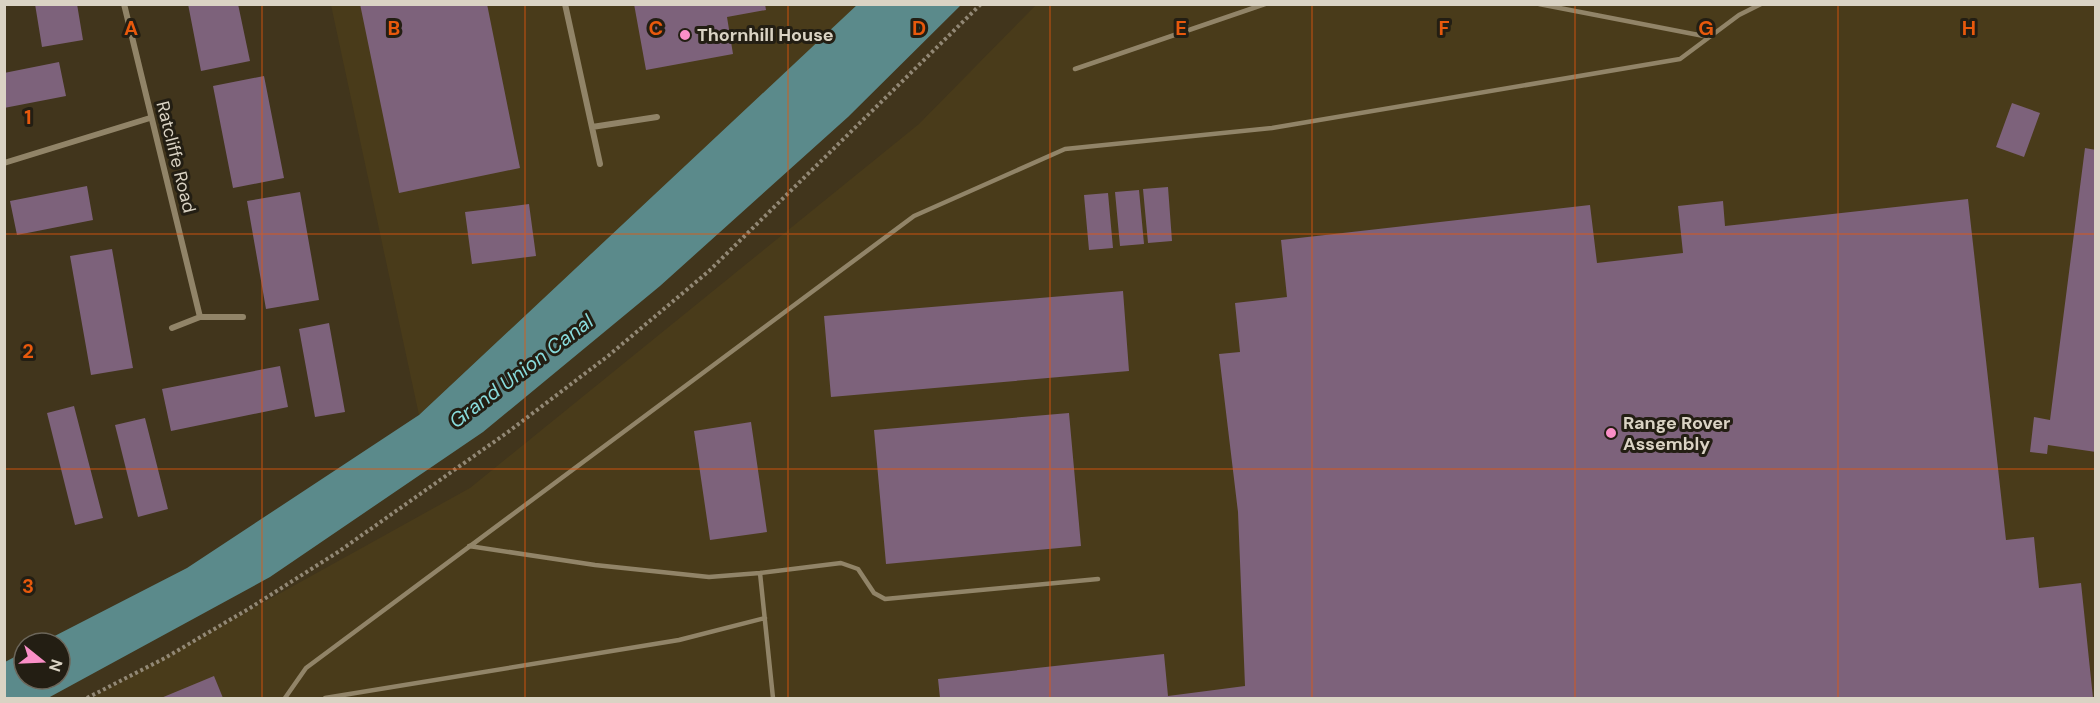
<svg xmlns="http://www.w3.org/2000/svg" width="2100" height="703" font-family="'DM Sans',sans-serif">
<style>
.built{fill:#493b1a}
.water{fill:#5b8a8b}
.building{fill:#7d627b}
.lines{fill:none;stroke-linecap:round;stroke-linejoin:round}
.path{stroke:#928875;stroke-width:4;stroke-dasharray:3 3;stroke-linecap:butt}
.service{stroke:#918468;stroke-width:4.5}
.minor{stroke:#918468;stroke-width:6}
.grid{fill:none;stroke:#e8590c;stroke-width:1.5;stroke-opacity:0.55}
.poi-dot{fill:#fa8fc7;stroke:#231e13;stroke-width:2}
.labels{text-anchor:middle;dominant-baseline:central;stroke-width:6;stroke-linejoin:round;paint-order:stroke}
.poi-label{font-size:18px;font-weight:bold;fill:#dad3c4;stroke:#231e13;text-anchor:start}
.street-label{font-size:18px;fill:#dad3c4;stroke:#231e13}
.water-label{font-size:20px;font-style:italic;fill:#88dbdc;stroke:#231e13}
.grid-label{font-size:20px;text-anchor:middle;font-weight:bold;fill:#e8590c;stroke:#231e13;stroke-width:6;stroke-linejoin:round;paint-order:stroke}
</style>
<rect width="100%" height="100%" fill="#41351c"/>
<path class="built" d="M331,5H858L419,415Z
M1036,5H2095V698H91L470,488L919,124Z"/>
<path class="water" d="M858,4L961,5L848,117L660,286L483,432L270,577L48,698H5V662L24,652V679H60V643H41L187,568L419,415Z"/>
<path class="building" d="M35,4H77L83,40L42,47Z
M188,4H238L250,61L201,71Z
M360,4H487L520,168L399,193Z
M634,4H765L766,10L727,17L733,54L646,70Z
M59,62L66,96L4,108V73Z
M264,76L284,178L233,188L213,86Z
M2012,103L2040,113L2024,157L1996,147Z
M2085,148L2096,150V452L2048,445L2047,454L2030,452L2034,417L2050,420Z
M87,186L93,220L17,235L10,201Z
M1168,187L1172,241L1148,243L1143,189Z
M1139,190L1144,244L1120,246L1115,192Z
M300,192L319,300L266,309L247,201Z
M1108,193L1113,248L1089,250L1084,195Z
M1968,199L2006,540L2034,537L2039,588L2081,583L2093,698H940L938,679L1164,654L1168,696L1245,686L1238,512L1219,354L1240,352L1235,303L1287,297L1281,240L1590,205L1597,263L1683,253L1678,206L1723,201L1725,226Z
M529,204L536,256L472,264L465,212Z
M112,249L133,368L91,375L70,256Z
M1123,291L1129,371L831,397L824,316Z
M329,323L345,412L315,417L299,329Z
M280,366L288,407L171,431L162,389Z
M74,406L103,518L75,525L47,413Z
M1069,413L1081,546L886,564L874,430Z
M145,418L168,509L138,517L115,425Z
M751,422L767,532L710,540L694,431Z
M214,676L223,698H161Z"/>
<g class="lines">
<path class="path" d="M87,698L165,658L250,608L338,552L508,432L608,356L709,271L981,4"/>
<path class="service" d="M1539,4L1709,37
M1075,69L1265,4
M469,546L595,565L709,577L760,573L841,563L858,569L874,593L885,599L1098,579
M760,573L773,698
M285,698L306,668L914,216L1065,149L1272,128L1680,59L1739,15L1761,4
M325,698L679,640L765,618"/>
<path class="minor" d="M124,4L200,317
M565,4L600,164
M592,127L657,117
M4,163L150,118
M172,328L200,317H243"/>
</g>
<path class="grid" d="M262,4V698M525,4V698M788,4V698M1050,4V698M1312,4V698M1575,4V698M1838,4V698M4,234H2096M4,469H2096"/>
<g class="poi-dot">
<circle cx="685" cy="35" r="6"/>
<circle cx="1611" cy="433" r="6"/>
</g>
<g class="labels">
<g class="poi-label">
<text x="697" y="35">Thornhill House</text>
<text x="1623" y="423">Range Rover<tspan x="1623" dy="21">Assembly</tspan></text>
</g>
<g class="street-label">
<text transform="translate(176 157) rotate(76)">Ratcliffe Road</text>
</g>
<g class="water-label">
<text transform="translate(521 371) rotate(-37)">Grand Union Canal</text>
</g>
</g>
<g class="grid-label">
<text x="131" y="35">A</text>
<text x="394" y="35">B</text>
<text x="656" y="35">C</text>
<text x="919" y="35">D</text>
<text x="1181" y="35">E</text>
<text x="1444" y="35">F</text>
<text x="1706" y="35">G</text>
<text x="1969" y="35">H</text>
<text x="28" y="124">1</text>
<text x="28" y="358">2</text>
<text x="28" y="593">3</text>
</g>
<rect width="2100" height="703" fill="none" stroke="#dad3c4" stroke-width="12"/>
<g transform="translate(42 661) rotate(108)"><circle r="28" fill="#231e13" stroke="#6c665a" stroke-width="1.5"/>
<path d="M0-4.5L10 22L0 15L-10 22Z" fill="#fa8fc7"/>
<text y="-9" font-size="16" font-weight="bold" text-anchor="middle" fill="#dad3c4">N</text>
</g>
</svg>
